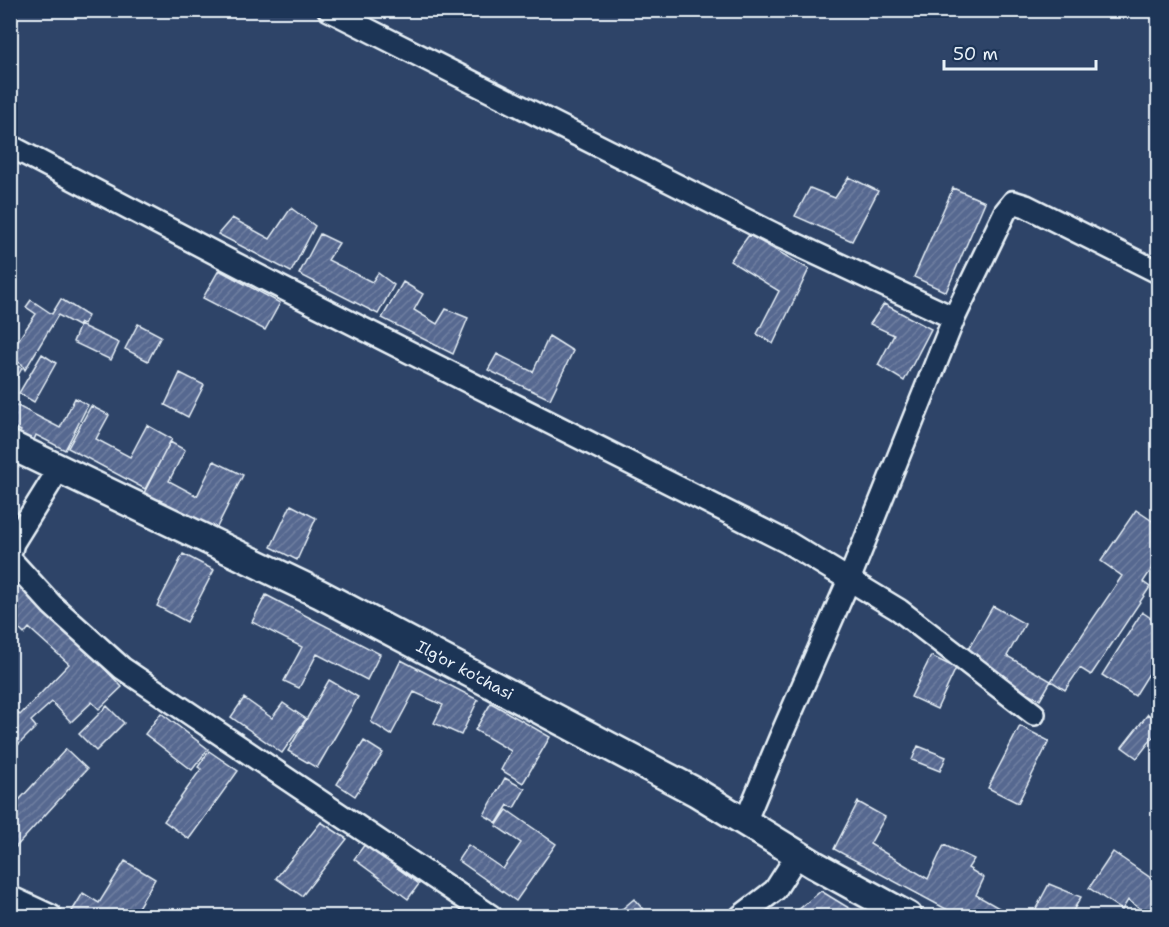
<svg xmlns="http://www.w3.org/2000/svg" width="1169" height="927" font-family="'Shantell Sans',sans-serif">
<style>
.building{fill:url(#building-hatch);stroke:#e8f1f8;stroke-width:1.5}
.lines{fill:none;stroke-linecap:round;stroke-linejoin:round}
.minor-casing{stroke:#e8f1f8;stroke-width:26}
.tertiary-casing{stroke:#e8f1f8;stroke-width:32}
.minor{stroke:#1d3557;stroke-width:21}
.tertiary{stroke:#1d3557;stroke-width:27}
.labels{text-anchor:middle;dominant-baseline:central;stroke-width:4.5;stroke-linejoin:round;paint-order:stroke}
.street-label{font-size:16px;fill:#e8f1f8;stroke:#1d3557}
</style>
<defs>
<pattern id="building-hatch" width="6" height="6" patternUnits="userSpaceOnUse" patternTransform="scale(1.5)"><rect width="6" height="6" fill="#576890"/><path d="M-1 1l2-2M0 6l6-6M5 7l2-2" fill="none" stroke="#6f7ea0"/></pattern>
</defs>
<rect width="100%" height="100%" fill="#2e4468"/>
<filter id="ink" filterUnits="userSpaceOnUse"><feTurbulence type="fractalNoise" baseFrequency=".0167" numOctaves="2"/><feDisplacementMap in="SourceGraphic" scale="12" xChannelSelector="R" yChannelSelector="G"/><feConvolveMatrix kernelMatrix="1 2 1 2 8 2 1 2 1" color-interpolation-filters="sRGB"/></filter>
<g filter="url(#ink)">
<path class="building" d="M849,177L878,191L852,241L795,216L810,188L835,198Z
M953,188L985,202L946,292L914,277Z
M291,208L315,226L291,272L218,234L232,218L270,239Z
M320,234L339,243L328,260L372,282L378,273L394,285L378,314L299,274Z
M749,235L809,269L773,344L757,334L779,291L730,261Z
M219,270L280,303L265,330L203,298Z
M10,279L17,283L11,295L10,294Z
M403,282L423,294L414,310L437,324L446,309L468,318L453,354L382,318Z
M61,299L88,316L84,324L80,323L78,326L58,315L25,370L22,364L10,358V352L36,314L26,307L31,300L52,314Z
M884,304L931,329L904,381L878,365L894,335L870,324Z
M138,324L161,336L148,361L125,349Z
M80,325L119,343L111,360L73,342Z
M549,336L573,351L550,399L488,370L497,354L533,372Z
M42,354L56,363L34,402L19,393Z
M10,361L22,368L10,390Z
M180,373L204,385L188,417L165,405Z
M75,398L88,405L65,450L36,435L32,445L16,437L21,431L10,425V402L60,428Z
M91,406L109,415L96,439L130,457L147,425L172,439L145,489L68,448Z
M170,442L185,450L169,481L197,496L214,461L243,475L216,529L144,493Z
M291,505L316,518L297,560L271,547Z
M1136,510L1158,525V567L1155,564L1143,582L1150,587L1091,675L1080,668L1065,690L1051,681L1122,576L1101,561Z
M183,554L214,570L187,622L157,606Z
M21,572L54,616L122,687L99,709L92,702L71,722L52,702L31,721L36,727L18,745L10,737V705L20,715L69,664L29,628L24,634L10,620V582Z
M266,595L380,654L367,680L317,654L299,688L284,681L302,647L252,622Z
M993,606L1025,624L1007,656L1051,681L1040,700L964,657Z
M1142,612L1158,623V659L1135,696L1102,675Z
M931,656L956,668L937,709L911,697Z
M401,660L478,700L461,735L434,723L443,705L414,692L391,735L371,722Z
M329,680L358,697L317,768L288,751Z
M244,698L272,718L283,703L306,719L282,753L231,717Z
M491,703L550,737L523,783L501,770L511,751L475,730Z
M107,706L124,723L96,751L79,734Z
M161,713L208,749L192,770L145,734Z
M1148,714L1158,722V731L1137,758L1122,747Z
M1020,726L1049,741L1018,803L988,788Z
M364,741L383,753L355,796L337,784Z
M918,746L946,757L940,771L912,760Z
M66,749L87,769L14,849L10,846V810Z
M209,751L238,771L189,839L164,821L201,769L198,767Z
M505,778L525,789L514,808L508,805L497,823L484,815Z
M858,802L885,817L870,844L928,879L944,845L974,859L968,868L984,878L976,895L1013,916H959L834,849Z
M507,810L556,844L516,901L458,860L468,845L503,869L521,843L496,826Z
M321,822L347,839L302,896L276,878Z
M365,844L419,884L408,899L354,859Z
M1113,852L1158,883V916H1151L1128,900L1122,910L1089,888Z
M125,861L155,879L133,916H80L72,911L83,893L99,903Z
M1049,884L1081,897L1070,916H1032Z
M821,891L862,916H791Z
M634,899L649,916H614Z"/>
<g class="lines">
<g class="minor-casing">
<path id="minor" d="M329,10L774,234L954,318L849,580L780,738L745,822
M10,146L278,286L787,542L899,610L1034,714
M954,318L1005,212L1013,202L1026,206L1158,272
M10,554L13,543L59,469
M10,559L52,605L122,668L491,916
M10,897L51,916
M741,916L775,890L798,854"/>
</g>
<g class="tertiary-casing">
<path id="tertiary" d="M10,445L320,594L696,792L815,865L908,916"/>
</g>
<use href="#minor" class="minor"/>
<use href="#tertiary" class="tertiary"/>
</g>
</g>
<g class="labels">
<g class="street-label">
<text transform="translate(465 670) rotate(28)">Ilg'or ko'chasi</text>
</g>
</g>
<rect width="1169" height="927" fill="none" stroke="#1d3557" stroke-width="36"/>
<rect x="18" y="18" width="1133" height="891" fill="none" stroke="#e8f1f8" stroke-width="2" filter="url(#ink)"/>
<path d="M944 60v9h152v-9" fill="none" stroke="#e8f1f8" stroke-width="3"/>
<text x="953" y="60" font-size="18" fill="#e8f1f8" stroke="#1d3557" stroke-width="4.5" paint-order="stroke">50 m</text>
</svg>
